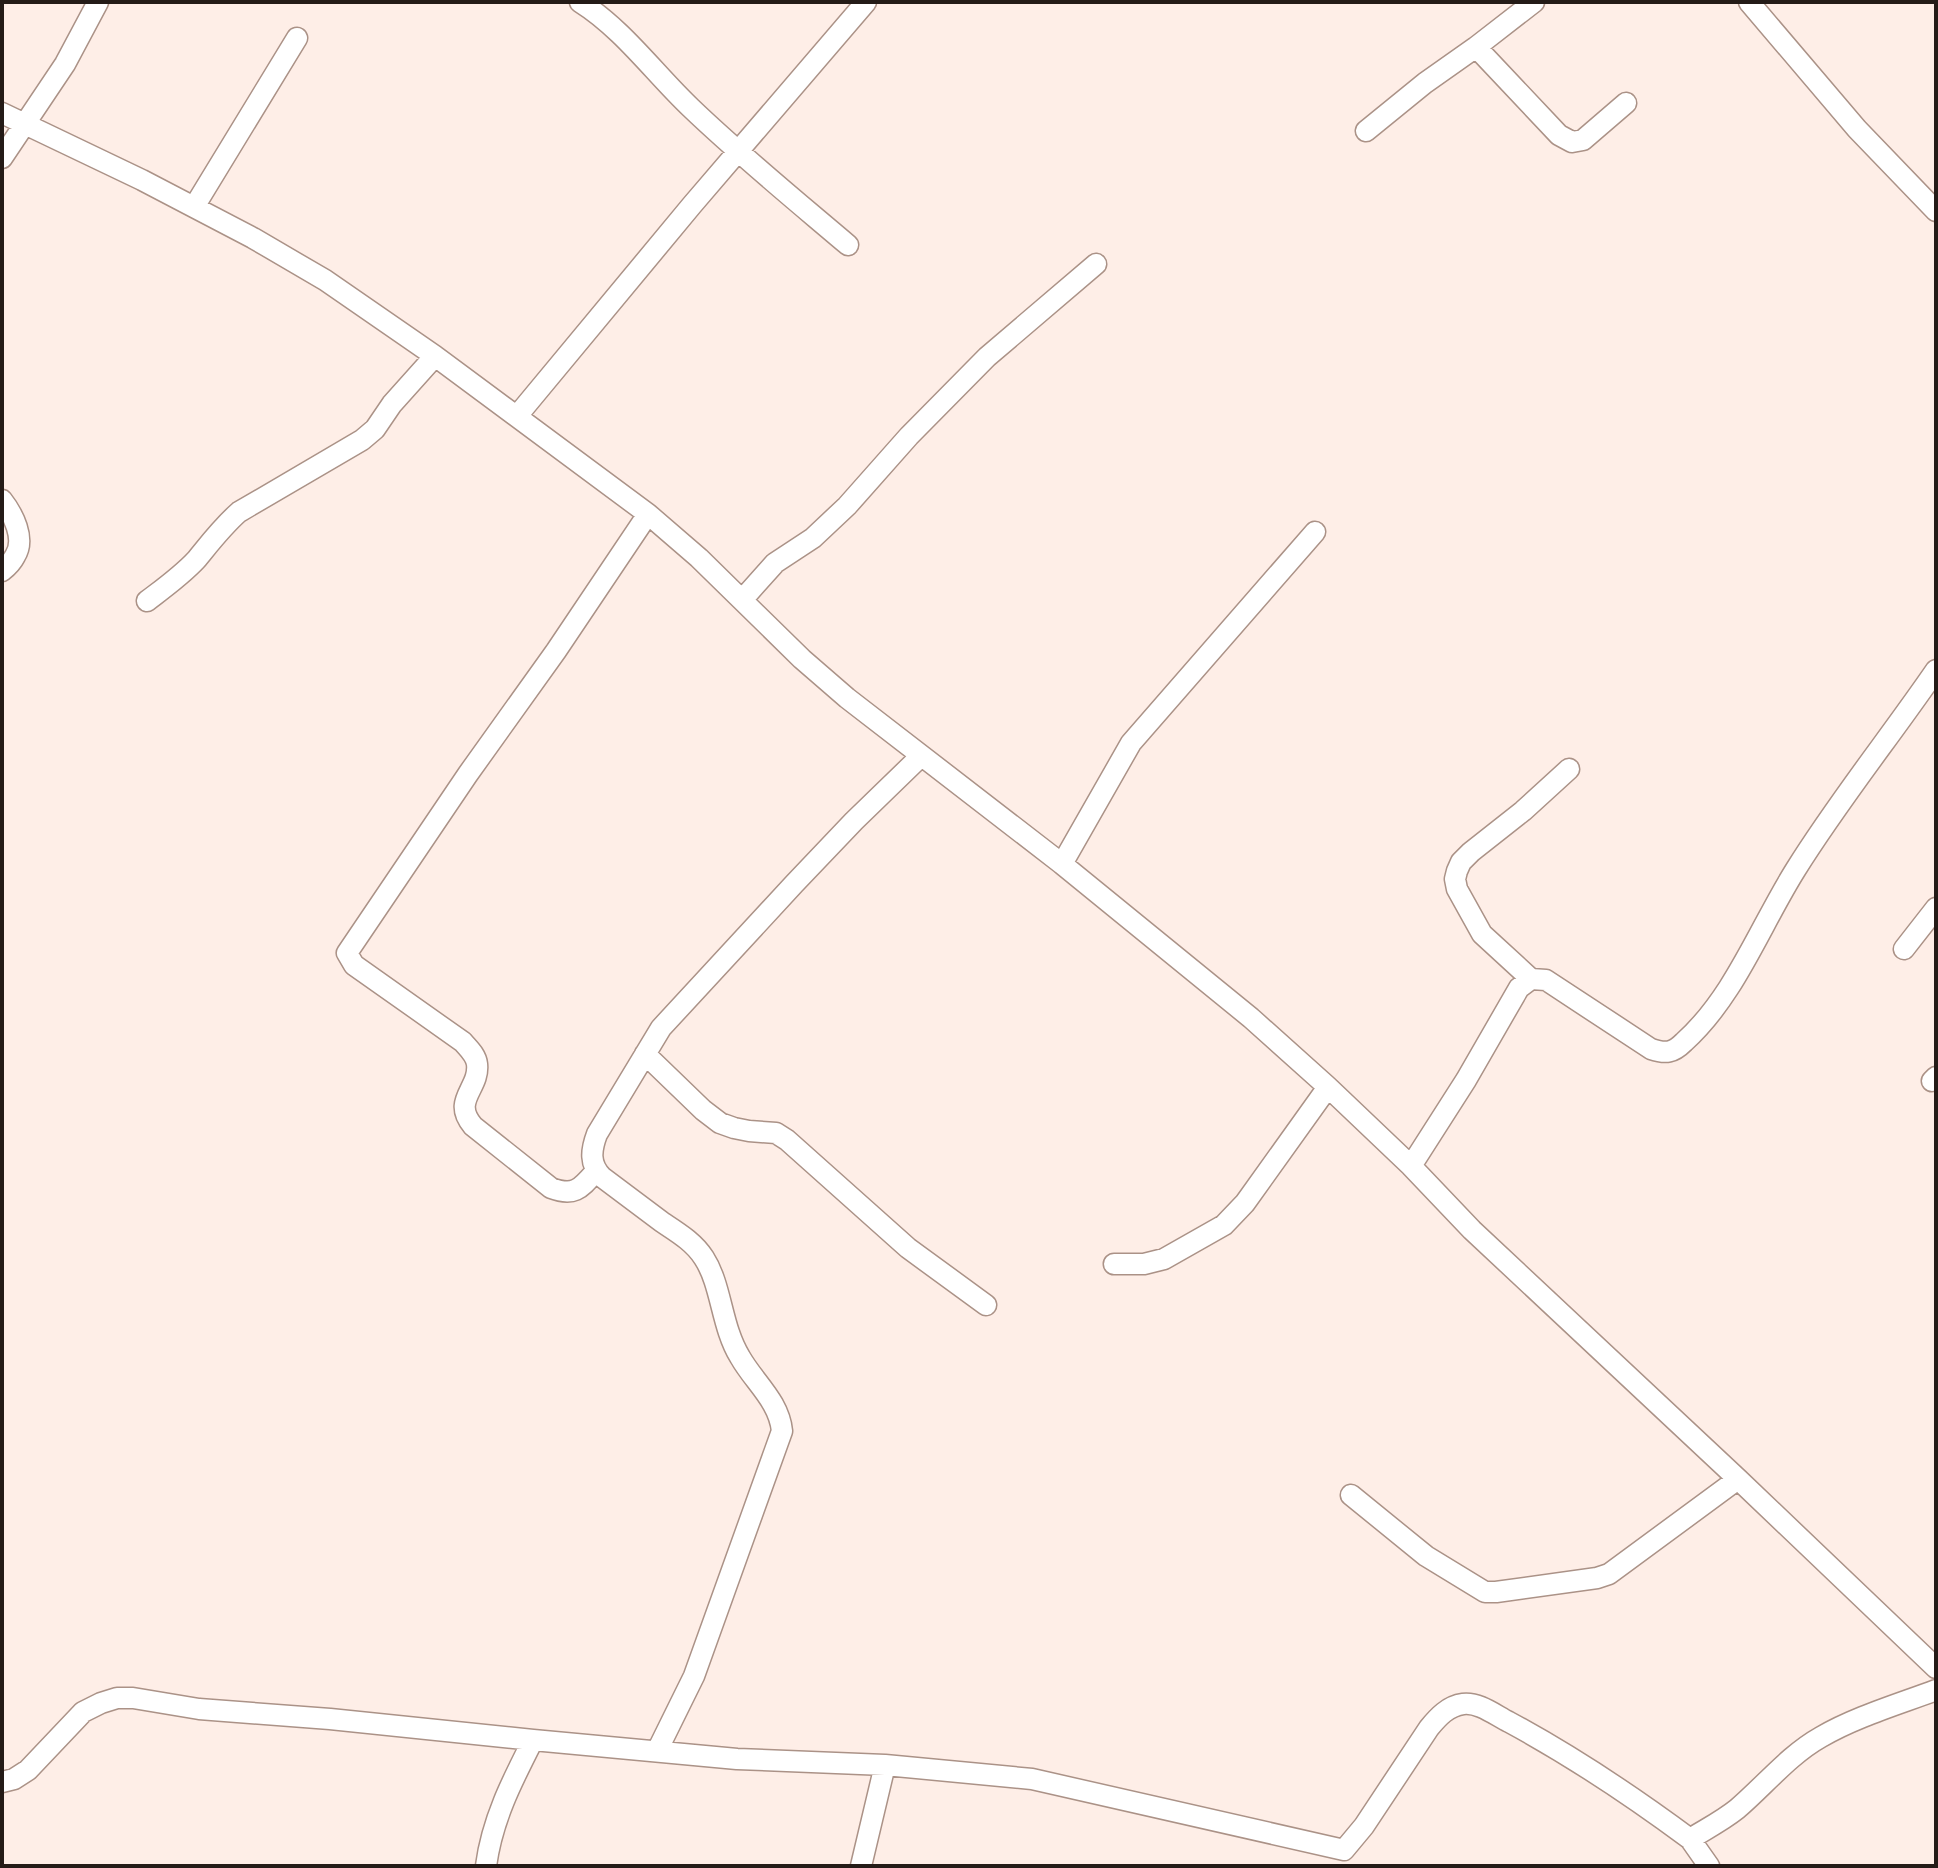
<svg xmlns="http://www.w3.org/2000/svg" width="1938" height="1868" font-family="'Roboto Condensed',sans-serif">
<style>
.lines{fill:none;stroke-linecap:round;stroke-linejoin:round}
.minor-casing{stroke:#ab9287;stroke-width:23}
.minor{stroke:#fff;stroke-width:20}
</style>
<rect width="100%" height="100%" fill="#feeee7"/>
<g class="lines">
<g class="minor-casing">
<path id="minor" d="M580,2C623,29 655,74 691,108C741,156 795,200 848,245
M1749,2L1857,129L1936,211
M1476,47L1559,135L1572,142L1583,140L1626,103
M2,113L142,180L253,238L325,280L435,356L648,514L699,558L802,659L847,698L1062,864L1251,1018L1328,1087L1411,1166L1472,1230L1738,1479L1936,1668
M1366,131L1425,83L1476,47L1534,2
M2,158L65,64L98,2
M194,207L297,38
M517,416L692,205L866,2
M2,500C13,514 26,539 15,556C12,562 7,567 2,571
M742,600L775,563L813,538L847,506L909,436L987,357L1096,264
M147,601C164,588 181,576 196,560C210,543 222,527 239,512L362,440L375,429L392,404L435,356
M1062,864L1131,743L1315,532
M1904,949L1936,908
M1531,979L1482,934L1457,889L1455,879L1457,871L1461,862L1471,852L1523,811L1569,769
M645,1054L703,1110L720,1123L734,1128L749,1131L776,1133L787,1140L908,1248L986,1305
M1932,1081L1936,1077
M1411,1166L1466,1080L1519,988L1531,979L1546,980L1651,1049C1666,1054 1673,1053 1684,1042C1735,996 1760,926 1796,869C1839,800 1890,737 1936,670
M596,1171C581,1188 575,1197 551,1188L473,1126C451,1100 480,1089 477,1064C476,1055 469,1049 463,1042L354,965L347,953L468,774L556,651L648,514
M1114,1264H1144L1164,1259L1224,1225L1245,1203L1328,1087
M1351,1495L1426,1556L1485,1592H1496L1597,1578L1609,1574L1738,1479
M657,1751L694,1676L782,1431C779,1401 754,1382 740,1357C721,1326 722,1286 704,1258C694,1242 677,1232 662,1222C642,1207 622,1192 602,1177C589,1164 591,1150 597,1134L661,1028L794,884L854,821L921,756
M2,1782L14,1779L28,1770L83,1712L101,1703L117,1698H133L199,1709L330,1719L533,1740L737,1759L885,1765L1032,1779L1344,1850L1364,1826L1429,1728C1438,1717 1448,1706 1463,1704C1479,1702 1495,1715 1509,1722C1572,1756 1632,1796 1690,1839C1706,1829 1722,1821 1737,1809C1765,1785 1789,1755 1821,1737C1855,1717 1899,1704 1936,1690
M1690,1839L1709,1866
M486,1866C492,1820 512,1781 533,1740
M861,1866L885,1765"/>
</g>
<use href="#minor" class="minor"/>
</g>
<rect width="1938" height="1868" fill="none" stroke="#241b17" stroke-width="8"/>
</svg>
